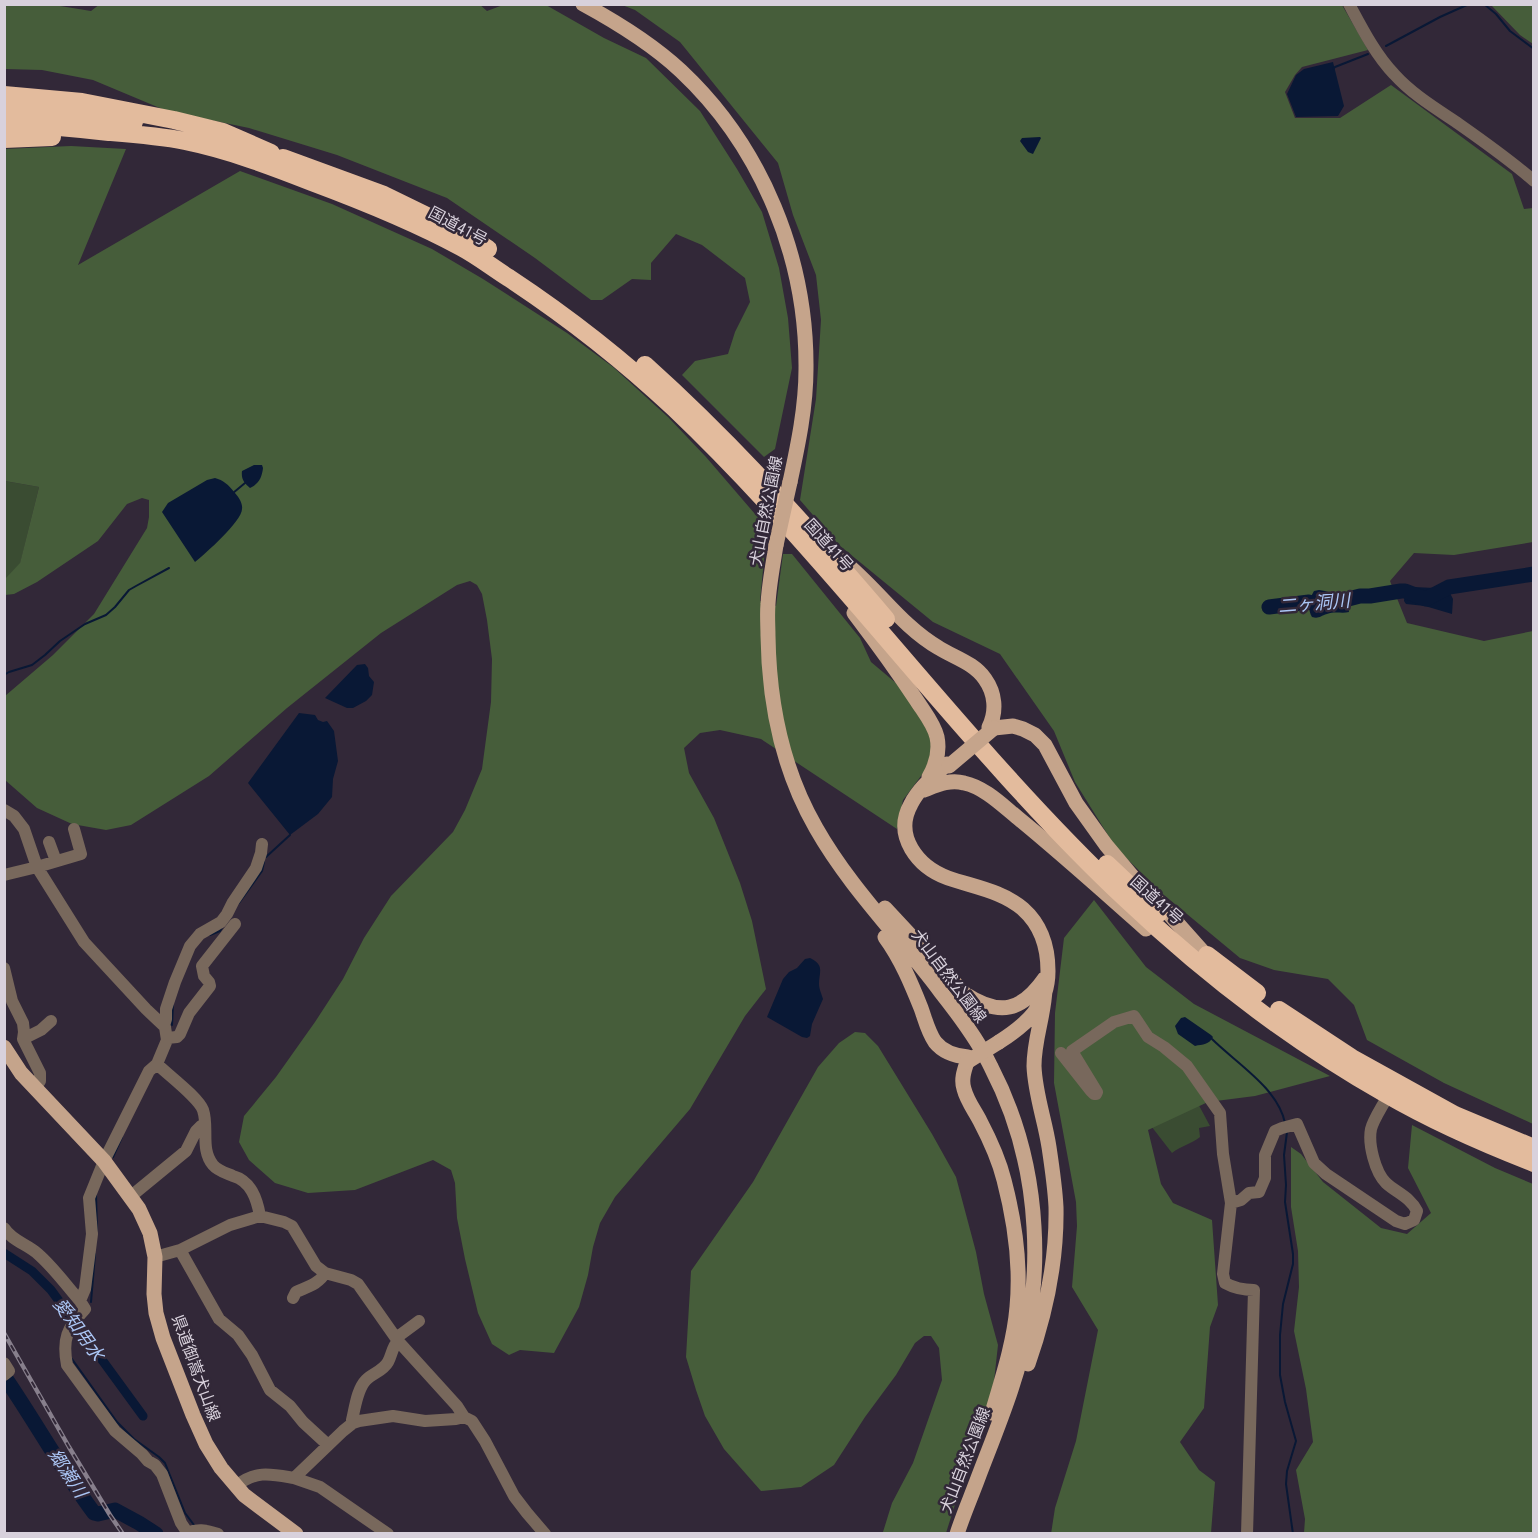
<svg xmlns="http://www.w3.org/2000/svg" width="1538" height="1538" font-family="'Roboto Condensed','Noto Sans JP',sans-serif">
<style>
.green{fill:#3a4c32}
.forest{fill:#465d3a}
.water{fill:#091835}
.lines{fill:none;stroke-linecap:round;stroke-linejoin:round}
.stream{stroke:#091835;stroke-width:2}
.canal{stroke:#091835;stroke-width:9}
.river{stroke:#091835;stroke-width:15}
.minor{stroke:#78685c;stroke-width:12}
.major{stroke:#c5a48b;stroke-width:15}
.highway{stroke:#e3bb9d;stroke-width:18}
.rail-casing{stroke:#877f8c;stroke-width:4.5}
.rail{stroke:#322838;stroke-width:2;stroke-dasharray:7;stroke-linecap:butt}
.major-bridge{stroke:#c5a48b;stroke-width:15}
.labels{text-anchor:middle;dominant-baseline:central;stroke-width:5;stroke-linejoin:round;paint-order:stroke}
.street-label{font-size:16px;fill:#d8d1dc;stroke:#322838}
.water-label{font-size:18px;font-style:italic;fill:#abc6f5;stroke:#322838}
</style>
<rect width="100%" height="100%" fill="#322838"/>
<path class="green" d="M5,481L39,487L20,564L5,580Z
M1195,1098L1210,1126L1199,1128L1200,1137C1191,1144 1181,1146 1172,1153L1148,1122Z"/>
<path class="forest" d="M100,4H479L487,11L503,5H546L604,38L646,58L700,111L737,169L762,212L779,268L788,318L792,368L775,449L764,457L682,375L695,361L728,354L735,332L750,302L745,278L702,245L676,234L651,263V280L632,279L602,300H591L535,258L447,198L337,155L249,128L167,111L93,80L42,70L5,69V5H54L91,11Z
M622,5H1342L1368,50L1302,67L1295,75L1285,92L1295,118H1340L1391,85L1512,174L1524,209L1533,208V542L1454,555L1414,553L1390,581L1407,623L1484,641L1533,631V1124L1444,1083L1367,1040L1354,1005L1328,979L1274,970L1240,958L1164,895L1116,848L1075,782L1054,731L1000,654L933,622L839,545L800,500L816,399L821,320L816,275L793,215L778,163L680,42L635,10Z
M1491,5H1533V44L1520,35Z
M71,146L126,149L78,265L240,171L332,204L432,249L483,279L567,333L613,367L668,417L706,457L767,528L760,601L776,606L783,554H792L860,638L871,662L909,694L933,741L930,764L903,800L897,829L761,739L720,730L700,733L684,748L689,773L714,818L740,883L752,921L766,989L745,1016L690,1109L615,1197L600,1223L593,1247L588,1275L579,1307L554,1353L520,1350L509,1355L492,1344L478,1313L465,1259L457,1218L455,1183L451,1170L433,1160L355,1190L308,1193L275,1183L249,1160L239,1142L244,1116L276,1077L315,1022L343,979L364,938L391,896L453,832L465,810L482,769L491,702L492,659L487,620L482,594L477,585L470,581L457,585L381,633L287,708L209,776L131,825L106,830L72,824L37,808L5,780V696L53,655L94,614L147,528L149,517V500L142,498L127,504L98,541L37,582L14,594L5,595V579L20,563L39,487L5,481L4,149Z
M1094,900L1146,967L1194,1004L1330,1076L1255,1096L1208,1102L1148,1130L1161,1184L1173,1203L1212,1220L1218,1305L1210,1327L1204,1408L1180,1442L1199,1470L1215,1482L1211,1533L1051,1534L1055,1508L1076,1441L1098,1330L1072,1287L1077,1226L1076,1202L1054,1083L1055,1013L1064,938Z
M855,1032L865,1033L878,1046L932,1134L956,1177L976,1252L984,1294L998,1345L994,1381L981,1433L965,1473L946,1533L883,1534V1532L892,1503L913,1463L942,1380L939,1348L931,1336H924L915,1343L896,1375L865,1417L834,1465L801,1487L761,1491L724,1449L705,1416L696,1390L686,1357L691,1271L753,1182L818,1067L839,1043Z
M1412,1125L1495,1168L1533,1184V1533H1304L1305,1519L1296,1470L1313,1442L1306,1389L1294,1331L1299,1287L1298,1251L1291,1207V1147L1301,1154L1323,1182L1381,1228L1407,1234L1431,1213L1408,1168Z"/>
<path class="water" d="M1333,62L1344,106L1338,116L1296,117L1287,94L1296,75L1304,69Z
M1040,137L1041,138L1033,154L1028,152L1020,141L1022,138Z
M254,465H262L263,468C262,477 259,484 250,488C244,483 241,479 242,471Z
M215,478C223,480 229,485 234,492C238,496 243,503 242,509C242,521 205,554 195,562L162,512L168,503L207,480Z
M1413,587L1435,588L1450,593L1453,599L1452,614L1425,606L1406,604L1404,601L1405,591Z
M1319,590L1325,591L1347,598L1349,612C1342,614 1335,611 1327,614C1320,616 1319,619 1312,617C1307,609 1309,599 1314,591Z
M365,664L368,668L369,676L374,682L372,695L366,701L353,708H347L325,698L357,665Z
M299,713L315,715L318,720L323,722L327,721L334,731L338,761L333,779L332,797L318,814L290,835L248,783Z
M810,958C825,965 819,972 819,984C819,989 822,995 823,999L812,1024L810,1036L807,1038L802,1037L767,1017L783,979L789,972L797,968L805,959Z
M1185,1017L1211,1035L1213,1037C1209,1045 1203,1044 1195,1046L1178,1034L1175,1026L1181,1018Z"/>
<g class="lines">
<path class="stream" d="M1484,4L1496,14L1510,31L1534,49
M1386,46L1440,17L1469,4
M1333,69L1335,67L1368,54
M233,493L245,483
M4,675L9,672L32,665L45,655L60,641L85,624L106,615L115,607L129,590L136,586L169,568
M266,857L290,835
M239,903L262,871L264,862
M210,935L220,931L222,927
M172,1025L173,1004
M1212,1039C1236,1063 1278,1088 1285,1123
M1287,1132L1284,1155L1286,1185L1285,1202L1293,1254V1264L1283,1304L1280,1335V1375L1285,1402L1296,1441L1287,1471L1286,1484L1293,1534
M113,1157L122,1137
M96,1195L97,1231
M91,1302L95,1254
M74,1336L83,1321
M72,1359L117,1422L134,1439L159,1457L165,1463L185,1513L194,1525"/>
<path class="canal" d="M4,1253L32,1271L51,1290L143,1416"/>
<path class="river" d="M1269,607L1309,602L1325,605L1360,596H1370L1401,591H1405L1426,599L1449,587L1534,574
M4,1376C35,1421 61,1469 94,1513L98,1514L115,1510L139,1523L156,1534"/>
<path class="minor" d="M1349,4C1362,28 1375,54 1394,74C1412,94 1435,108 1456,122C1483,141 1509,159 1534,181
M4,810L14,816L24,829L37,867L84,942L146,1009L165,1027L167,1040L157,1064C168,1075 198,1097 203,1110C209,1128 200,1149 213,1165C218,1171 226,1173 233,1176C251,1181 257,1199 260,1216
M49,842L56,861
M4,875L37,867L81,854L74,829
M4,968L12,1001L23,1023L24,1032L23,1039L40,1073V1081L35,1088
M164,1025L166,1019V1009L175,982L190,946L200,934L221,922L227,914L233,902L256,868L261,853L262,844
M167,1038L177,1037L180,1034L189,1013L210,986L209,982L204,976L202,966L235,924
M23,1039L41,1030L51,1021
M1061,1053L1091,1091L1094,1094H1096L1097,1092L1072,1051L1114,1022L1134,1016L1148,1037L1164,1047L1187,1066L1220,1113L1223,1154L1231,1203L1223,1274L1225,1283C1234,1288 1244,1290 1254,1290L1247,1534
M157,1064L149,1071L104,1161L89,1198L92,1234L85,1289L80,1301L85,1309C67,1328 62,1339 67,1365L115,1431L142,1454L148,1461L155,1465L162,1474L181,1523L187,1532
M130,1197L186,1151L196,1131L201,1126L205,1125
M1231,1203L1241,1200L1249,1193L1259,1192L1265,1178V1155L1275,1131L1282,1128L1297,1124L1314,1163L1326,1174L1396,1221L1405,1224L1414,1220L1417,1211C1410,1197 1397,1193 1386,1183C1375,1172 1368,1144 1371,1129C1374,1118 1383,1106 1388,1095
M4,1228C12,1241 27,1244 38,1254C54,1268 66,1285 80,1301
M180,1250L219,1319L238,1335L252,1355L270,1390L290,1406L303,1422L328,1445
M155,1257L180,1250L230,1225L260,1216L284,1222L292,1226L316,1266L325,1273L351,1280L358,1284L398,1341L457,1406L464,1417L472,1421L485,1441L514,1496L527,1513L545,1534
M293,1298L296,1292C307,1287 319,1284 325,1273
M396,1338L419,1321
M4,1363L9,1371L4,1375
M353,1423L352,1420C355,1408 357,1389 366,1380C373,1373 383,1371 388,1362C392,1355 392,1347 398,1341
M294,1478L320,1487L388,1534
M236,1486C256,1470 271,1474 294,1478L343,1431L353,1423L359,1421L393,1416L425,1421L456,1419L464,1417
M185,1534C197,1528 206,1530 218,1534"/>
<path class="major" d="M583,4C618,23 652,44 681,71C762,147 807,258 806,369C806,407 798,445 790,482
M776,545C773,565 769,584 768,604C767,615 768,626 768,636C769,703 782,769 816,828C850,888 899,936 940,991C959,1015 978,1040 991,1067C1017,1117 1031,1172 1034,1227C1036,1259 1034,1293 1028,1324C1019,1377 997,1428 978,1478C971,1497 963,1515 957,1534
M843,561C877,588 901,626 939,648C955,658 974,663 985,679C995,693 997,711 989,727
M854,613C876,642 897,671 917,701C924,712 934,724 937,737C940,752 936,765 929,777
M994,728L1013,726L1023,729L1035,735L1045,745L1076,803L1106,845L1137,882L1162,906L1203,952
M947,764C934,776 919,788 911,804C893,836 918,867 948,878C974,887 1002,891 1023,909C1041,925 1048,948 1048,971C1048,1006 1027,1024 999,1042
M924,790C937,785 950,779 964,783C984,787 1002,805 1018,818C1062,854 1104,892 1146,929
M885,908L965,994C1000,1017 1022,1011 1045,978
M885,937C901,959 911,983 921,1008C925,1019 928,1032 935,1042C943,1052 955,1056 968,1057
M4,1047L21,1073L104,1161L139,1209L150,1233L155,1257L154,1294L156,1313L163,1338L193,1415L206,1444L221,1468L244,1495L296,1534
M967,1062C964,1071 961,1080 964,1089C967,1101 975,1111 980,1121C990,1140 999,1160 1004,1180C1015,1222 1021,1264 1017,1307C1014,1343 1002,1379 992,1413
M1028,1364C1046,1313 1057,1260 1056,1207C1055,1187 1052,1167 1049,1147C1045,1120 1035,1094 1034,1066C1034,1039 1044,1016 1045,989"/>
<path class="highway" d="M4,95L82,102L174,120L223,132L271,153
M4,111L83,116L134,122
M4,124C40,125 74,128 109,132C134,134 160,136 185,141C229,150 271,166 312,182C363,201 413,221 461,247C478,256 493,268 509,278C568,317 623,360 674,408C836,562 964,747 1127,900C1205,974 1293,1041 1386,1094C1431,1120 1485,1144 1534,1163
M4,139L52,137
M283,158L384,195L464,234L488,249
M645,365C732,443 810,530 886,619
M1107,864L1159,913
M1207,955L1257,993
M1279,1010L1352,1058L1455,1115L1534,1148"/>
<g class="rail-casing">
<path id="rail" d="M4,1333L69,1447L110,1515L123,1534"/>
</g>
<use href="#rail" class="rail"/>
<path class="major-bridge" d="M776,545L790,482
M949,766L994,728
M967,1062L999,1042"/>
</g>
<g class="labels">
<g class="street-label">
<text transform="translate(458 226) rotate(28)">国道41号</text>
<text transform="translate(766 511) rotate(-79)">犬山自然公園線</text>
<text transform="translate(829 545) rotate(48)">国道41号</text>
<text transform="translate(1157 900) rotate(42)">国道41号</text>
<text transform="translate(949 976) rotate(53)">犬山自然公園線</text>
<text transform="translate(196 1368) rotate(70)">県道御嵩犬山線</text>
<text transform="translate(965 1460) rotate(-69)">犬山自然公園線</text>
</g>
<g class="water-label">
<text transform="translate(1314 603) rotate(-5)">二ヶ洞川</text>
<text transform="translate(79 1329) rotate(54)">愛知用水</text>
<text transform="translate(68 1473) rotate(57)">郷瀬川</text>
</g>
</g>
<rect width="1538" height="1538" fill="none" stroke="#d8d1dc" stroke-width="12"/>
</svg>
